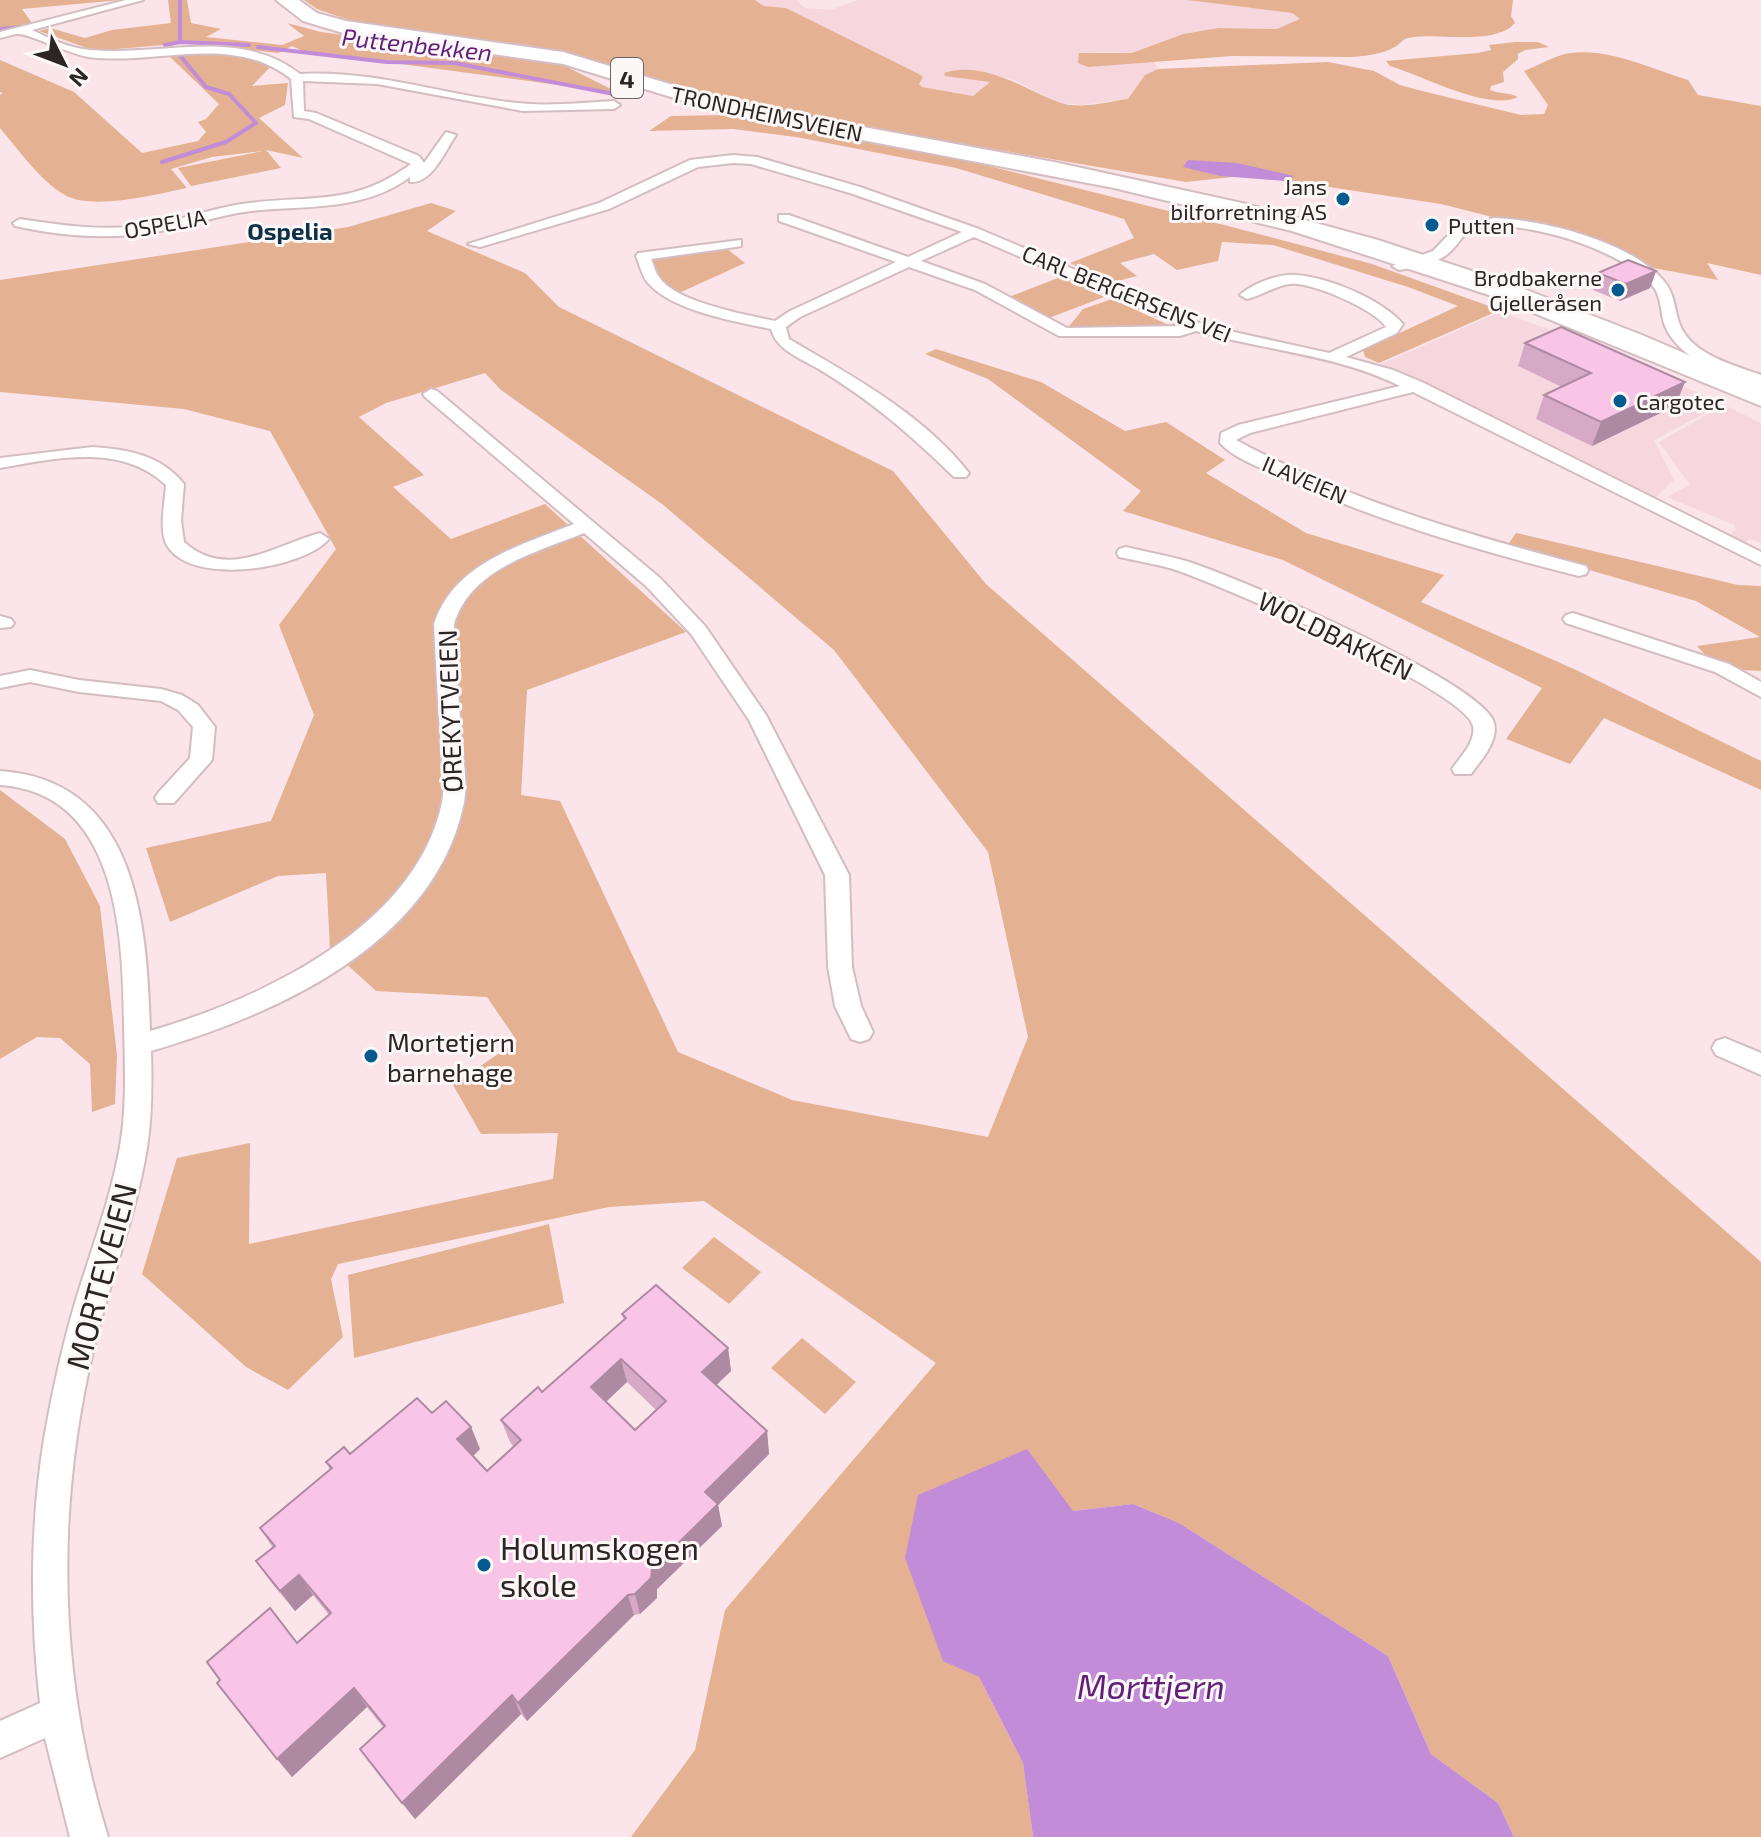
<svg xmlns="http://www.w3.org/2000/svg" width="1761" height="1837" font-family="'Exo 2',sans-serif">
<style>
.built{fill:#f6d7dd}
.green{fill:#e4b192;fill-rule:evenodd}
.water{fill:#c28cd8}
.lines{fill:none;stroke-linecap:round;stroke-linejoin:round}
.stream{stroke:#c28cd8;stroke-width:4}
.street-casing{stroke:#d3bdc1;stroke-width:4}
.highway-casing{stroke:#d3bdc1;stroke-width:4}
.street{fill:#fff;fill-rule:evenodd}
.highway{fill:#fff;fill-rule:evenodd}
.wall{fill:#d6a9c7;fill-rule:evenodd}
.shaded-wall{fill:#ae8aa2}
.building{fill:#f9c5e7;stroke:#ae8aa2;stroke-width:2;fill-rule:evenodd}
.poi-dot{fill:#055b8d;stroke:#fcf8f8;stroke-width:3}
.labels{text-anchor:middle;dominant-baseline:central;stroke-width:6;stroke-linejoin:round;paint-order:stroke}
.far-street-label{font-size:22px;fill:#2c2425;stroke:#fcf8f8}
.far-poi-label{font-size:22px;fill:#2c2425;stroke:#fcf8f8;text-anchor:end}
.far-water-label{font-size:24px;font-style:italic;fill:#621f7a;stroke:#fcf8f8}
.shield{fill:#fcf8f8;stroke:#6a6464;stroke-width:2}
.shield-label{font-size:24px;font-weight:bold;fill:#2c2425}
.far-neighbourhood-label{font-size:24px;font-weight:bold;fill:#0e3149;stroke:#fcf8f8}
.street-label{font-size:26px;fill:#2c2425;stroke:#fcf8f8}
.poi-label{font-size:26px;fill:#2c2425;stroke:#fcf8f8;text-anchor:start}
.near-street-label{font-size:32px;fill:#2c2425;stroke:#fcf8f8}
.near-poi-label{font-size:32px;fill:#2c2425;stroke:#fcf8f8;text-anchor:start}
.near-water-label{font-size:34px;font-style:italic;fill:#621f7a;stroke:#fcf8f8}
</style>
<rect width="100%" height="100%" fill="#fbe5ea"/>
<path class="built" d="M755,0H796L805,8L831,10L858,0H1187L1292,13L1300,19L1277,29L1218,28L1183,34L1132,53L1095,52L1088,67L1153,60L1158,69L1145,75L1128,99L1082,105L1060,103L1010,78L946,76L991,81L973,96L922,87L919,84V74L786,8L764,6Z
M1500,312L1581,341L1723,404L1654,440L1674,480L1656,497L1423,381L1379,365Z
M1724,405L1761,423V543L1750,539L1746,542L1729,536L1736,529L1734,525L1667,497L1690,485L1659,442Z"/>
<path class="green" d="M0,0H121L22,9L32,23L0,29Z
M168,0H187L191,23L221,29L206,37L282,45L304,36L287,23L321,32L565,66L619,93L303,51L292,46L278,53L188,43L105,50L87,48L39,31L50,28L85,38L112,30L171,23Z
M304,0H755L764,6L786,8L919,74L923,77L919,84L922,87L973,96L990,82L945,76L944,73C984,60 1024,89 1058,102C1078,110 1107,102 1128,99L1145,75L1158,69L1328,62L1374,71L1400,85L1422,91L1521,115L1544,114L1548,105L1524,71C1537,66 1552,57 1565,54C1607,46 1650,69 1688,80L1698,95L1761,106V275L1707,263L1718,280L1648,267L1555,233L1441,204L1251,175L1186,182L752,108L678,88L579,56L528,45L363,25L317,9Z
M1187,0H1513L1511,16L1515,23C1493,48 1429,30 1405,39C1403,40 1397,46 1395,47C1382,54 1366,56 1352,57L1232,56L1088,67L1078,63L1079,53H1132L1183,34L1218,28L1277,29L1300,19L1292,13Z
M1515,42H1538L1549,47L1525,50L1518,54V59L1503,72L1504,82L1491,86L1490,90C1499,94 1508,92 1518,97C1489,112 1421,75 1390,66L1386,61L1478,53L1491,50L1489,45Z
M170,53C205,53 240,51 272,65L252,86L288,83L285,105L259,118L303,158L266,150L281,168L191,186L178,168L263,151L212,157L171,169L187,188C157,194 92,211 65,195C41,182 17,148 0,128V95L3,93L0,92V60L74,92L142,153L198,141L206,132L198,122L206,119L219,104L169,56Z
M728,115L969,161L1228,226L1372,264L1500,310L1379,363L1365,357L1363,350L1458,306L1408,287L1273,245L1222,242L1218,261L1177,270L1154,254L1120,263L1137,276L1110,283L1070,263L1134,238L1124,219L956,168L796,137L733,129L649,131L671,116Z
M431,203L456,211L427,231L525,273L559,307L893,471L986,584L1761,1262V1837H1514L1498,1803L1431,1754L1388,1656L1179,1523L1133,1504L1073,1511L943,1660L979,1677L1023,1763L1033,1837H631L695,1750L725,1610L936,1363L704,1201L609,1207L338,1264L331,1279L343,1337L288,1390L246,1367L142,1274L177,1158L250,1143L249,1244L553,1179L558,1133L481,1134L453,1085L517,1041L487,997L376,991L330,949L326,873L278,876L170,922L146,848L271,821L314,715L279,625L336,549L270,431L184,409L0,392V280L348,227ZM485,373L501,390L662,504L834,650L988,852L1028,1037L988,1137L792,1100L678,1052L560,801L521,795L527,690L686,632L545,504L451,539L393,487L424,475L359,417L386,403Z
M726,248L745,263L679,293L661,279L652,258Z
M1063,276L1104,297L1049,318L1009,297Z
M1112,299L1175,328L1067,329L1083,309Z
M936,349L1041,382L1125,431L1166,422L1225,460L1206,473L1306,533L1444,575L1421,602L1574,669L1761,761V790L1604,718L1570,764L1506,739L1542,688L1283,560L1123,511L1141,491L988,379L925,354Z
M1516,533L1738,585L1761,586V671L1718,669L1697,646L1760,637L1696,601L1507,546Z
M0,790L65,839L100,906L117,1056L115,1104L92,1112L90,1064L60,1038L37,1037L0,1059Z
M549,1224L564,1303L354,1358L348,1275Z
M714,1237L761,1272L729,1304L682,1268Z
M802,1338L856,1382L825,1414L771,1368Z"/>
<path class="water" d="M1188,160L1237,163L1294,176L1285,181L1220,176L1183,167Z
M1027,1449L1073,1511L1133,1504L1179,1523L1388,1656L1431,1754L1498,1803L1514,1837H1033L1023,1763L979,1677L943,1661L905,1558L918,1495Z"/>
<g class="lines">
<path class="stream" d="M0,29L22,27
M180,42L249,45
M165,45L180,42V0
M258,47L387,62L454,63L619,95
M162,162L226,142L256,123L229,94L206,87L177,52"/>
<g class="street-casing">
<path id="street" d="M126,0H143L32,30C50,39 69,48 90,50C160,57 239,26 300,74C372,70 438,93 508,102C543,107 579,103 614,101L620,105L614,109L523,111L377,84L303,81L304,111L316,113L419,156L424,163L446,132L456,135C445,151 432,184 410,182V177C363,212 305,205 251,211C218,215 187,227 155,232C109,240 60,236 15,226L13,223L20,219C65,226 109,232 154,224C186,219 216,207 249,203C314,195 354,206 411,164L309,119L294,117L291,79C232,32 156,66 88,57C70,54 27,33 18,34C12,34 6,37 0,38V32Z
M733,155L757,157L860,187L979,229L1202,324L1225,330L1329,353L1386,327C1378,311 1309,280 1289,284C1275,286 1261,296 1247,299L1240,295C1251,284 1280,273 1297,275C1330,278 1381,299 1403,324L1397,333L1346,357L1393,370L1424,383L1761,552V565L1413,392L1250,433L1236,440C1347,500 1465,534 1586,566L1588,570L1586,574L1579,576C1476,550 1374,520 1278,476C1260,467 1233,458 1220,443L1221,433L1238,425L1400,386C1338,355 1263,350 1196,331L1180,336H1059L975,290L909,267L800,317L786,327L789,339C852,376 923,414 969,473L966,477H954C910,434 869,399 817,368C798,357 777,350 771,329C737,322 673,311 649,284C642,277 640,265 636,256L638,253L741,240V246L736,247L651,259C654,265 655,272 659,277C675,302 747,315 775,321L790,311L896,262L779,221V215H789L908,257L962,232L850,193L751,164L733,163L698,167L609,209L480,247L468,244L599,203L690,160ZM974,237L1181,326L1067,328L985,284L921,261Z
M1494,218C1544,220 1629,241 1663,280C1675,293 1674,309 1680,325C1692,355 1734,365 1761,375V386C1728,377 1679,360 1665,326C1660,313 1662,296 1652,285C1622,251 1534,222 1488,227C1459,230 1467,236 1450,252C1437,264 1416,267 1399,270L1392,266L1433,251L1457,226Z
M431,389L437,391L660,578L705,626L766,715L849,875L852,967L861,1006L873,1032L869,1039L860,1042L851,1039L835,1006L828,967L825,875L749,720L691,634L646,586L584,533C535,553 471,568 454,624C456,665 459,705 462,746C464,766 468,787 463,807C432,946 274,1015 151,1051C152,1083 152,1116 147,1148C136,1216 110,1280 94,1347C55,1510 58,1677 108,1837H70L45,1738L0,1758V1721L40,1703C30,1615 30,1526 44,1439C52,1393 62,1347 75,1303C90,1253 109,1204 119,1152C127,1111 125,1068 124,1026C123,937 119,793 0,785V771C138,780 147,925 150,1031C260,999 412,929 441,807C446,787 442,765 441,746C438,705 436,665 434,624C454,563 519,546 574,524L425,397L423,394Z
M92,447C127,449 161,455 184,484L181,520L184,542C227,581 275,545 320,533L329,539C303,569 194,586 168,547C158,532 165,502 166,485C121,443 56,458 0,468V458Z
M1126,547C1146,552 1166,555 1186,561C1237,577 1473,678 1493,720C1501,739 1481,760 1471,774H1455L1452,769C1460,757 1476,742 1473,726C1466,690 1216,583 1173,569C1156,564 1137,561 1119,557L1117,553L1119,549Z
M1573,613L1729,664L1761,682V697L1715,672L1566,623L1563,619L1566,615Z
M0,616L11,619L14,623L11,627L0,628Z
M30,670L79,680L161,689L182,695L198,705L215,727L212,760L174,803H158L155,798L158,793L190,758L193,727L178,710L161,701L79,692L30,682L0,688V676Z
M1725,1038L1761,1053V1075L1716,1055L1712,1048L1716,1041Z"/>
</g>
<g class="highway-casing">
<path id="highway" d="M276,0H299L317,13L346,21L563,52L733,103L1054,162L1242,203L1378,240L1511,284L1642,335L1761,386V406L1492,296L1292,231L1114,188L730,115L563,64L343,33L303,21Z"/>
</g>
<use href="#street" class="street"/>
<use href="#highway" class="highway"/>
</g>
<path class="wall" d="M1656,271L1650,288L1620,301L1593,290L1598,273Z
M1525,343L1685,382L1675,406L1592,446L1536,419L1544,395L1562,387L1518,366Z
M622,1314L728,1348L731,1371L716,1385L767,1431L769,1454L718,1505L722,1526L657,1589V1598L640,1614L634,1615L527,1721L521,1714L415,1819L360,1749L383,1727L367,1707L292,1777L277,1759L297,1643L329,1615L313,1595L295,1611L271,1582L256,1561L273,1548L260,1528L330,1470L326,1462L350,1454L432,1413L471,1427L480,1449L473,1456L487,1471L514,1447L510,1442L501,1420L542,1392L624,1320ZM627,1382L656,1410L635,1430L606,1402Z"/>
<path class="shaded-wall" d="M1656,271L1650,288L1620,301L1626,284Z
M1685,382L1675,406L1592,446L1601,422Z
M728,1348L731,1371L706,1395L702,1372Z
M621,1359L627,1382L597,1410L591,1387Z
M471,1427L480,1449L467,1462L457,1439Z
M767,1431L769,1454L718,1505L722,1526L657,1589V1598L640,1614L635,1594L652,1569L705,1492Z
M299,1575L313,1595L295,1611L280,1591Z
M628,1595L634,1615L527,1721L518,1703Z
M354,1688L367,1707L292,1777L277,1759Z
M512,1695L521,1714L415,1819L402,1803Z"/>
<path class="building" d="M1628,260L1656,271L1626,284L1598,273Z
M1561,327L1685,382L1601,422L1544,395L1591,373L1525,343Z
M656,1285L728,1348L702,1372L767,1431L705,1492L718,1504L652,1569L651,1578L635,1594L628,1595L518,1703L512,1695L402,1803L360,1749L385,1726L354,1688L277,1759L217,1683L220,1680L207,1662L270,1608L297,1643L331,1613L299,1575L280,1591L256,1561L275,1546L260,1528L332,1468L326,1462L344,1447L350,1454L417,1398L432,1413L446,1401L471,1427L457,1439L487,1471L521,1440L501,1420L538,1387L542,1392L626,1318L622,1314ZM621,1359L666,1401L635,1430L591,1387Z"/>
<g class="poi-dot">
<circle cx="1343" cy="199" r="8"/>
<circle cx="1432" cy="225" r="8"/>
<circle cx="1618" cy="290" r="8"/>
<circle cx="1620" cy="401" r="8"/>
<circle cx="371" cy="1056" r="8"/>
<circle cx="484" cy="1565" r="8"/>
</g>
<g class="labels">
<g class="far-street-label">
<text transform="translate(767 113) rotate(12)">TRONDHEIMSVEIEN</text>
<text transform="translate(165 223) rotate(-10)">OSPELIA</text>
<text transform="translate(1127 293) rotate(22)">CARL BERGERSENS VEI</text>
<text transform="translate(1305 479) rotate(23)">ILAVEIEN</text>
</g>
<g class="far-poi-label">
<text x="1327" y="186">Jans<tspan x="1327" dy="25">bilforretning AS</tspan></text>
<text x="1448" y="225" text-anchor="start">Putten</text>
<text x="1602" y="277">Brødbakerne<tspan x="1602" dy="25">Gjelleråsen</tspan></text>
<text x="1636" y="401" text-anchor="start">Cargotec</text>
</g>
<g class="far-water-label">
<text transform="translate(417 44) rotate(6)">Puttenbekken</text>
</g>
<rect class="shield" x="611" y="58" width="32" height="40" rx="6"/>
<g class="shield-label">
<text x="627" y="78">4</text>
</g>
<g class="far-neighbourhood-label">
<text x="290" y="230">Ospelia</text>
</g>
<g class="street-label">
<text transform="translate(1336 635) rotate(26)">WOLDBAKKEN</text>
<text transform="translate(449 711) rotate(-92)">ØREKYTVEIEN</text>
</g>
<g class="poi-label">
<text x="387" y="1041">Mortetjern<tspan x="387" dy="30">barnehage</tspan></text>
</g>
<g class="near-street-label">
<text transform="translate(100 1276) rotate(-75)">MORTEVEIEN</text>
</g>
<g class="near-poi-label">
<text x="500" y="1547">Holumskogen<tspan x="500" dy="37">skole</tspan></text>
</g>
<g class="near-water-label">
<text x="1151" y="1685">Morttjern</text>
</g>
</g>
<g transform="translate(64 64) rotate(132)" stroke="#fcf8f8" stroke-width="6" paint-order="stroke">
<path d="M0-6L14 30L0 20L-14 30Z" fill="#2c2425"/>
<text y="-12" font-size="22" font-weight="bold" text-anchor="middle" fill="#2c2425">N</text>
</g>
</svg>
